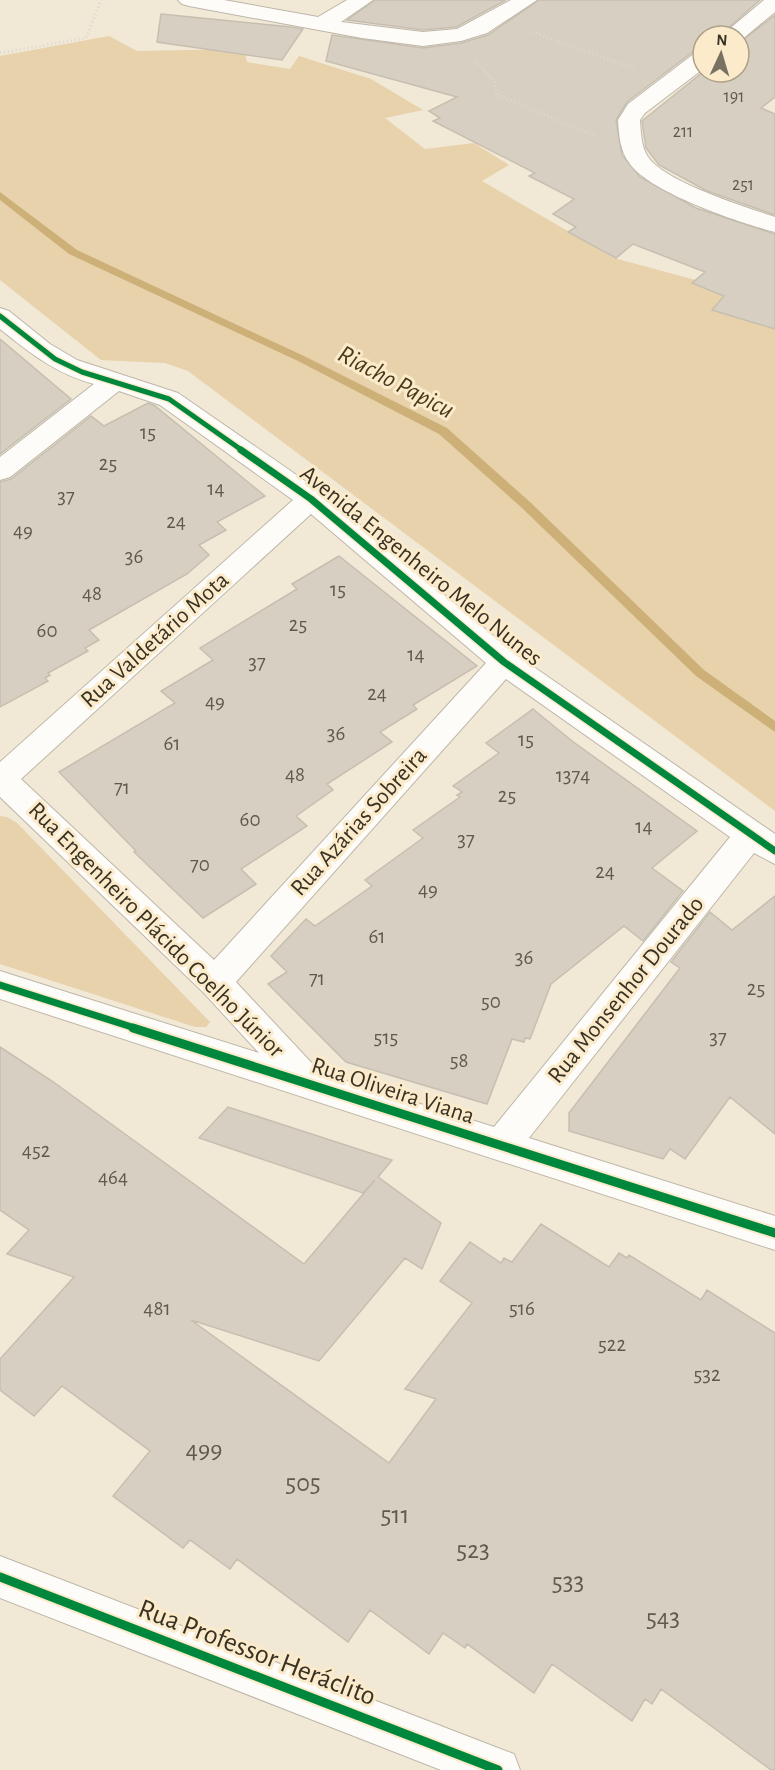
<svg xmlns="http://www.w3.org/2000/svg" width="775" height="1770" font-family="'Alegreya Sans',sans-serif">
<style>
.green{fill:#e7d2ab}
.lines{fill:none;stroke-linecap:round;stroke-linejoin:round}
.stream{fill:#cdb077;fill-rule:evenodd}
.building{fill:#d7d0c2;stroke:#c6bfb1;stroke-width:1.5}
.minor-casing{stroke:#beb7a9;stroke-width:2}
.path{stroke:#dbd8d3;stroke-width:3;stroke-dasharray:1 3;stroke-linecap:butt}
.minor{fill:#fdfcf9;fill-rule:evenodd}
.cycleway-far2-casing{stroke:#fcebcb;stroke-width:8}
.cycleway-far1-casing{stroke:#fcebcb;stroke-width:10}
.cycleway-casing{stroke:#fcebcb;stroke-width:13}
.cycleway-far2{stroke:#00873e;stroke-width:5}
.cycleway-far1{stroke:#00873e;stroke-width:7}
.cycleway{stroke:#00873e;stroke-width:9}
.labels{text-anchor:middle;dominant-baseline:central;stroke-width:6;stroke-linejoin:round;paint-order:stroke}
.far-number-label{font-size:18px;fill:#605a4c}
.number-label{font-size:21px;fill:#605a4c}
.street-label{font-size:24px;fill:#383225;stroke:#fcebcb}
.water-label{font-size:26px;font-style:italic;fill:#4a3a1a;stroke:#fcebcb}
.near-number-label{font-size:26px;fill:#605a4c}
.near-street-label{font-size:28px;fill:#383225;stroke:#fcebcb}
</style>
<rect width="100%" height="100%" fill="#f1e8d6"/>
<path class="green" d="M109,36L137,51L244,49L247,62L290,69L299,56L371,79L423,110L385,118L425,149L474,143L509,165L482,181L614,258L703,282L775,329V811L188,371L165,363L101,360L0,280V56Z
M0,816L7,817L17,823L210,1022L206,1027H195L0,964Z"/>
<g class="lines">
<path class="stream" d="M0,192L77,250L306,357L447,428L530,502L704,670L775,721V732L696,676L522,508L439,434L298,361L69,254L0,200Z"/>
</g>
<path class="building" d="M375,0H506L456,27L423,30L347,20Z
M539,0H760L719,36H703V49L694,51L627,102L616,120L622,155L640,177L696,208L775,234V329L712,310L724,296L692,283L705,272L633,244L616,258L568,232L576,227L553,214L574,199L529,176L535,173L433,121L440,118L429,111L457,97L326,61L332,35L423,48L461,43L488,35Z
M161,14L291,27L303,29L282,60L157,42Z
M775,15V97L761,108L775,114V215L707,191L659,165L646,148L642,121L703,72H739V43Z
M0,339L71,399L0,454Z
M148,403L155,406L265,496L217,522L226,530L199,545L209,555L187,574L89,630L99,640L85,648L88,651L48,673L50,675L45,678L48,681L0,707V482L11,479L91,416L104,426Z
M339,556L477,666L413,705L417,709L380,732L392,742L327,784L333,790L296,816L307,826L241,869L256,884L203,918L134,852L136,851L59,772L175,703L161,691L213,660L200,648L297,589L292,584Z
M533,709L572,741L697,831L652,868L683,891L643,941L624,926L551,984L530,1039L525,1038L524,1042L512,1039L487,1104L346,1062L268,984L287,972L271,956L306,919L315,926L372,886L365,880L423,838L413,830L460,797L457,795L462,792L453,786L499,753L486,743Z
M775,896V1134L730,1097L685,1159L670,1149L663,1159L569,1131V1113L680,968L671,962L710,912L732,930Z
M0,1047L52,1081L304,1264L375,1180L363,1193L199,1138L228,1107L392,1160L378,1177L441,1223L422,1269L405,1258L319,1361L191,1320L389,1463L436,1399L405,1389L472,1303L440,1281L470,1242L501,1263L504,1258L512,1262L541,1224L609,1267L619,1253L627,1258L629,1255L701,1300L707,1290L775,1333V1770H771L661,1689L652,1704L645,1699L632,1721L552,1664L534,1693L467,1644L465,1648L443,1633L429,1654L370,1610L348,1642L237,1559L230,1569L190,1540L183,1548L113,1496L150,1451L62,1386L34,1416L0,1390V1359L74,1277L7,1254L29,1230L0,1210Z"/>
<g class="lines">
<g class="minor-casing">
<path id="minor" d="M178,0H224L318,17L347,0H373L341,22L423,32L457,29L511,0H537L487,33L461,41L423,46L362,38L189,6L182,4Z
M764,0H775V12L740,41L739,36H721Z
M703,51V69L645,113L640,120C641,132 641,147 648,157C665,182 745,207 775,217V232C740,223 651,193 630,164C620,151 619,136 618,120L628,104L695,53Z
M0,308L9,311L50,344L77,360L178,393L321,492L515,654L775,834V864L754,853L529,1138L775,1216V1250L0,999V971L259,1053L203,992L0,797V762L293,500L160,405L119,391L10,477L0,480V457L94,384C56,374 30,353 0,329ZM311,514L486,663L214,960L21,779ZM506,679L730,837L494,1127L321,1073L236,982Z
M0,1556L498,1748L514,1754L520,1770H441L0,1598Z"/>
</g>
<path class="path" d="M532,32L635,69
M0,53L86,38L101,0
M476,61L494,81L497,95L596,136"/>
<use href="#minor" class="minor"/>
<g class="cycleway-far2-casing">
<path id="cycleway-far2" d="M0,316L55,359L82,372L169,399L243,451"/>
</g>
<g class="cycleway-far1-casing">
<path id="cycleway-far1" d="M241,450L311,499L504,662L775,851
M0,985L138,1029"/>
</g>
<g class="cycleway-casing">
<path id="cycleway" d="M133,1028L775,1233
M0,1577L498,1770"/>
</g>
<use href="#cycleway-far2" class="cycleway-far2"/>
<use href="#cycleway-far1" class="cycleway-far1"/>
<use href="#cycleway" class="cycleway"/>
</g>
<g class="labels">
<g class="far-number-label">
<text x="734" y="97">191</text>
<text x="683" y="132">211</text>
<text x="743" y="185">251</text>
</g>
<g class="number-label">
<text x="148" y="432">15</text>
<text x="108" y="463">25</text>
<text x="216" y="488">14</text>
<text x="66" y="496">37</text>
<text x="176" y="521">24</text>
<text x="23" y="530">49</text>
<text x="134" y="556">36</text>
<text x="338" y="589">15</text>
<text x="92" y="593">48</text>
<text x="298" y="624">25</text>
<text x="47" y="630">60</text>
<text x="416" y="654">14</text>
<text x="257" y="662">37</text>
<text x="377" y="693">24</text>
<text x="215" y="701">49</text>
<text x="336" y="733">36</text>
<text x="526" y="739">15</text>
<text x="172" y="743">61</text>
<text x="295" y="774">48</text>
<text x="573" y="775">1374</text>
<text x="122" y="787">71</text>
<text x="507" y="795">25</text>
<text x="250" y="819">60</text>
<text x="644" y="826">14</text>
<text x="466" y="839">37</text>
<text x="200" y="864">70</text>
<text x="605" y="871">24</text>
<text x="428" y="889">49</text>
<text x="377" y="936">61</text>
<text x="524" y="957">36</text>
<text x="317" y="978">71</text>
<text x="756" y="988">25</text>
<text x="491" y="1001">50</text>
<text x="386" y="1037">515</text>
<text x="718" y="1037">37</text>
<text x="459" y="1060">58</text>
<text x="36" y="1150">452</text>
<text x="113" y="1177">464</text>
<text x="157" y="1308">481</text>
<text x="522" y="1308">516</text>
<text x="612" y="1344">522</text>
<text x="707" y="1374">532</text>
</g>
<g class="street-label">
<text transform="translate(421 566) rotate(39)">Avenida Engenheiro Melo Nunes</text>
<text transform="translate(155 640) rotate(-42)">Rua Valdetário Mota</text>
<text transform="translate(359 822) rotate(-48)">Rua Azárias Sobreira</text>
<text transform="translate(156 930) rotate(45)">Rua Engenheiro Plácido Coelho Júnior</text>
<text transform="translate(626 990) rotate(-51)">Rua Monsenhor Dourado</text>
<text transform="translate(393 1091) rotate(18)">Rua Oliveira Viana</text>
</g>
<g class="water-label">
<text transform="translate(396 382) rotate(28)">Riacho Papicu</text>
</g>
<g class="near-number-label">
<text x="204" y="1450">499</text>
<text x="303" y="1483">505</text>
<text x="395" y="1515">511</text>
<text x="473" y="1550">523</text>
<text x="568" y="1582">533</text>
<text x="663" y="1618">543</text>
</g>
<g class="near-street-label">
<text transform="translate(257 1653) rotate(21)">Rua Professor Heráclito</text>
</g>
</g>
<g transform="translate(721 54) rotate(4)"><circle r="28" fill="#fcebcb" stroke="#aea189" stroke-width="1.5"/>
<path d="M0-4.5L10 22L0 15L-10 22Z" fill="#797263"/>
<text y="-9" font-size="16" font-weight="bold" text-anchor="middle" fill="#383225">N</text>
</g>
</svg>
